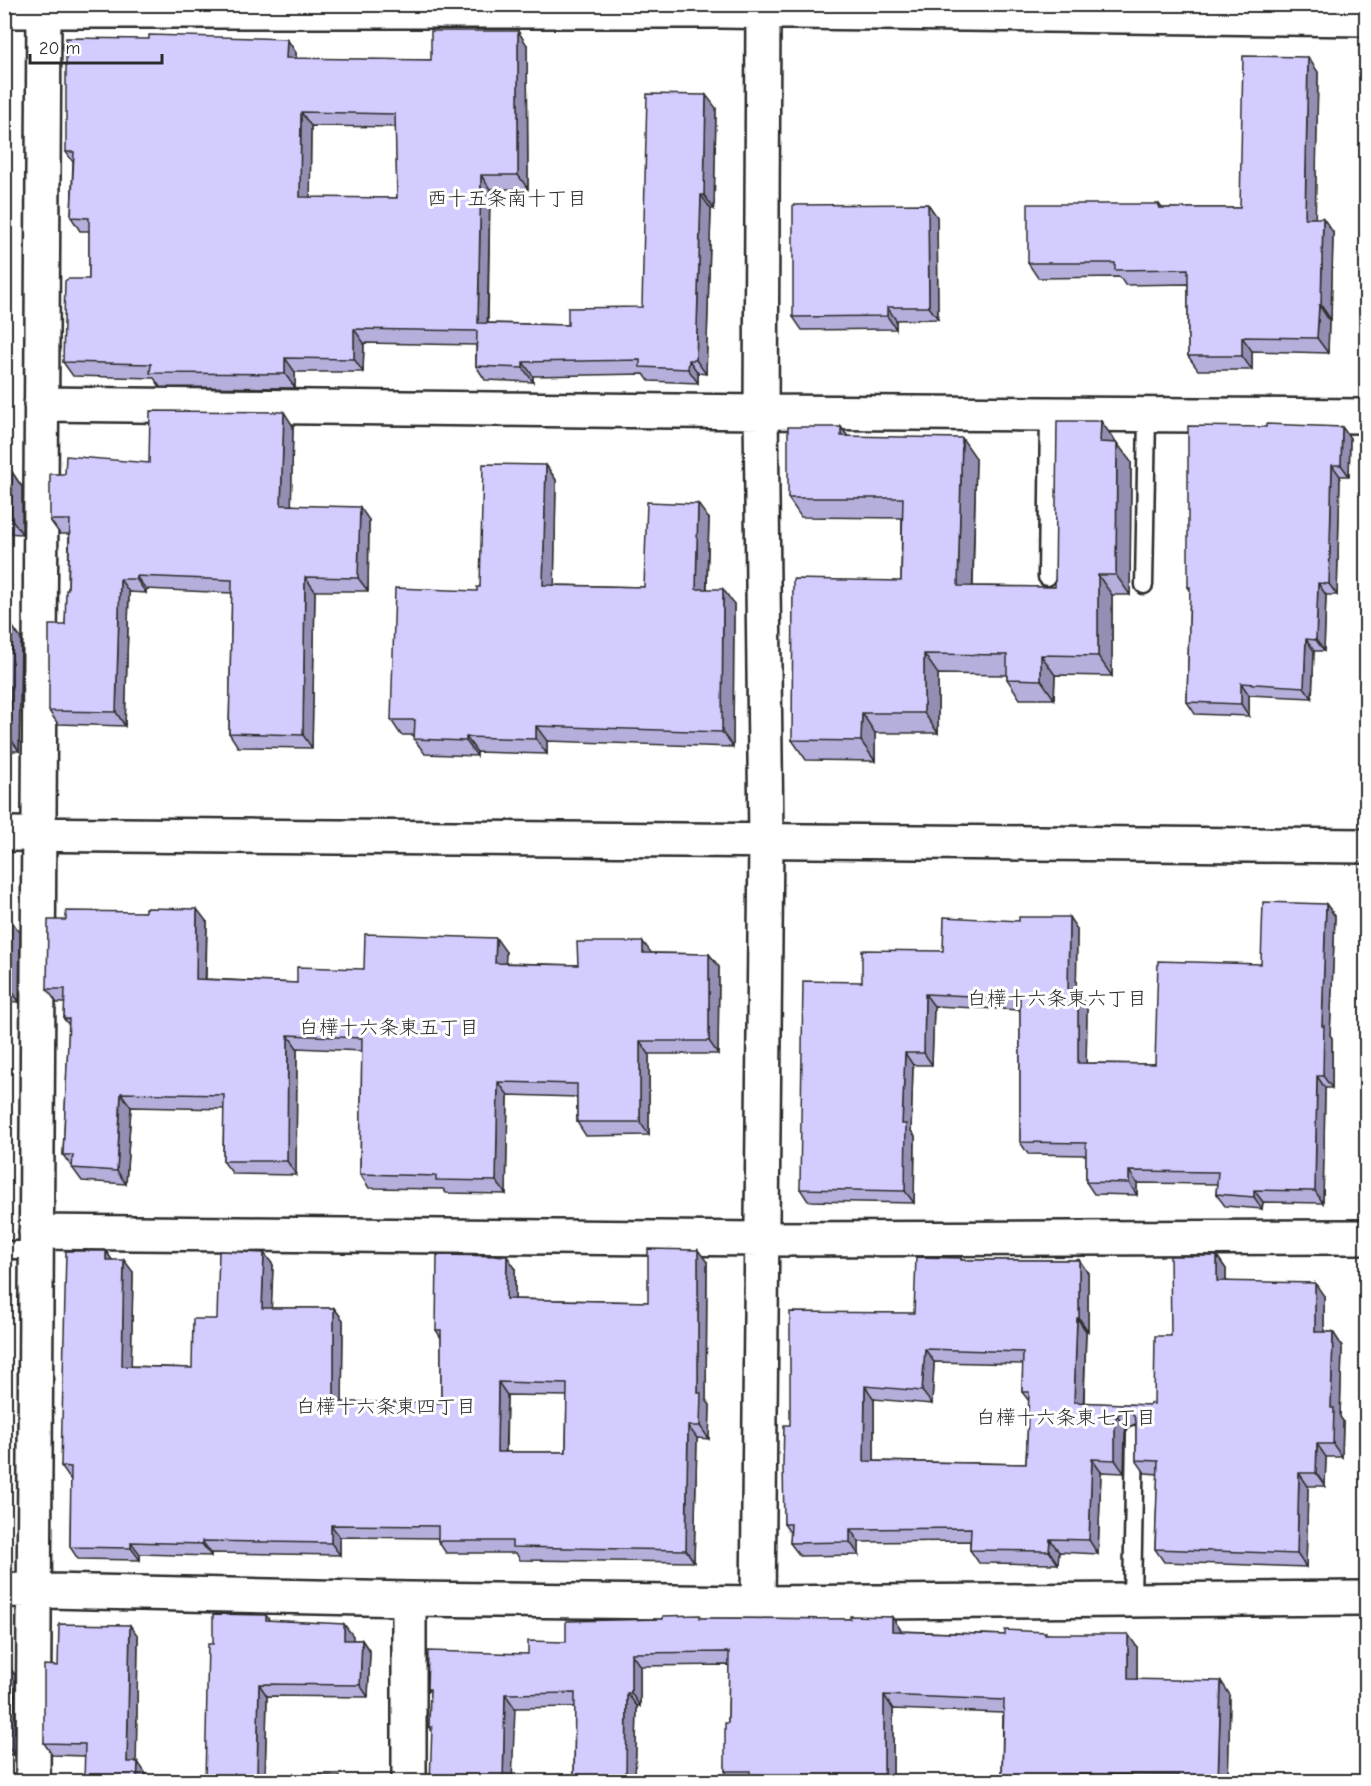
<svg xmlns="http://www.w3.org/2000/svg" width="1371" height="1786" font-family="'Comic Neue','Klee One',sans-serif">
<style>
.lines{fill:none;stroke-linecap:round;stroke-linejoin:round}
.lane-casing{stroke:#2b2b2b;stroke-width:21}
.street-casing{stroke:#2b2b2b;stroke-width:38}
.secondary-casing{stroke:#2b2b2b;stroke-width:38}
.lane{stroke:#fff;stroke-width:16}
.street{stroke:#fff;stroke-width:33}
.secondary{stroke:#fff;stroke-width:33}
.wall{fill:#b5afdb;stroke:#2b2b2b;stroke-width:1.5;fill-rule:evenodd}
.shaded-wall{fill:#948fb2;stroke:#2b2b2b;stroke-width:1.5}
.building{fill:#d3ccff;stroke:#2b2b2b;stroke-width:1.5;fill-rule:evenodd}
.labels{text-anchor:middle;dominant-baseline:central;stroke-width:6;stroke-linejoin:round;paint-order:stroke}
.neighbourhood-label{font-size:20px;fill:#2b2b2b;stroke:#fff}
</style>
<rect width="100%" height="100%" fill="#fff"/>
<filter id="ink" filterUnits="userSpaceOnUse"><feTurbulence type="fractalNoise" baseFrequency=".0167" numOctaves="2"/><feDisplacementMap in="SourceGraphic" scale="12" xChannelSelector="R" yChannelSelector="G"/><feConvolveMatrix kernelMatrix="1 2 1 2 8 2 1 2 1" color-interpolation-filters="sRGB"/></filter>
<g filter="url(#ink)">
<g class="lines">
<g class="lane-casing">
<path id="lane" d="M1047,577L1049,414
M1144,585L1147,415
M4,1250H36
M1132,1600L1135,1434"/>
</g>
<g class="street-casing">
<path id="street" d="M4,11H719L1366,19
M41,404L761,412L1366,416
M36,1232L762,1239L1366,1237
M4,1590L409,1599L758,1603L1366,1598
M409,1599V1782
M758,1603L766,841L761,412L763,12
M33,1782L44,11"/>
</g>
<g class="secondary-casing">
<path id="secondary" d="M4,834L1366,846"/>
</g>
<use href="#lane" class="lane"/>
<use href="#street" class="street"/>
<use href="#secondary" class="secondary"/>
</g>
<path class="wall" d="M287,39L296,53V59L431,60L527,45L528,189H490L488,323L568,325L642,307L716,108L714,209H711L706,374L698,373V383L649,381L644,374L533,376V382L485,380L476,366V345L364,343L363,372H295V388L160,387L154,378L73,376L63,362L89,279V231H80L71,217L73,162L66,152ZM311,126L396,127L397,198H310Z
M1318,72L1315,218L1333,232L1331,320H1329L1328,353L1252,351V370H1198L1188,356V284L1125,285L1120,277L1038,278L1028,263L1159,204L1162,208H1240Z
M928,204L937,217L938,319L896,320V329L802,330L793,317Z
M293,426L291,505L369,520L368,591H315L312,748L238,747L229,733L232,593L146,589V593L129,592L125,726L58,724L49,711L65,625L68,590L69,534H60L50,520L65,474L149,463Z
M841,427L847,436L976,458L973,586L1055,587L1115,441V443L1131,462L1130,595H1112V676L1055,675L1054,699H1020L1007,679V675L938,674V733H875V761L806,760L792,740L901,581L902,518L801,517L788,498Z
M1266,427H1342L1350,438L1349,476H1340L1337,595H1326L1324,651H1314L1312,698L1249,695V716L1195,714L1187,702L1190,590L1188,587Z
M546,465L556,480L554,585L644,587L709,519L707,589L734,604L733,747L547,741V754L477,752V756L425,754L414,739V735H401L391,720L477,591Z
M4,472H12L22,487V534L4,533Z
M4,626H12L21,639L19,751H4Z
M1326,904L1335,916L1330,1035L1332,1038V1088H1325L1323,1203L1263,1202L1262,1209L1225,1206L1216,1194L1217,1184L1137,1183V1195L1094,1194L1086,1182V1155L1028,1154L1020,1142V1010L934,1006L932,1065H913L911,1131L915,1136L914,1203L808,1201L800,1189L862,982L943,951L1077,929L1076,994L1087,1006L1086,1063L1155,1064L1261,964Z
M145,912L207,922L206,979L297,983L364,969L506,952L505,963L578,965L652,953L709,954L719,967L718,1054H649V1135L586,1136L577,1122V1097L508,1095L506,1194L446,1193L443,1189L369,1188L360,1174L362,1051L297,1048L296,1175L233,1174L223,1161L224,1109L131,1107L126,1184L82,1181L63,1155L69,1025L64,1019L65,1003H57L47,989L66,920Z
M4,919H10L20,933L19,1002L4,1001Z
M106,1251L112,1260L133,1272L131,1366L192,1368L217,1319L264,1253L273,1265L271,1308H334L343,1320L342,1402L441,1403V1338L436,1330L515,1268V1299L648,1302L707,1262L706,1400L710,1405L709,1439L697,1438L694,1562L520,1560L516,1553H446L438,1541V1538L340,1537V1555L211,1553V1556L140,1554V1560L78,1559L70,1547L71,1479H70L61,1466ZM507,1395L567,1396L566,1452H506Z
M1217,1256L1226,1269V1281L1324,1296V1332H1333L1342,1346L1340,1417L1343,1421L1342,1457H1326L1325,1486H1308L1306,1567L1164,1562L1155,1549L1158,1474L1145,1473L1136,1460V1424H1135L1126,1428L1125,1433L1124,1473L1101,1472L1098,1554L1059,1552L1058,1564L979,1563L970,1550V1541L859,1542V1555L800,1556L790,1543L791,1534L784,1524L790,1425L914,1313L961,1258L962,1260H1079L1088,1273V1331H1086L1084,1403L1150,1405L1154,1404L1171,1336ZM934,1362L1023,1364L1022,1392L1029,1401L1026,1464L874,1461V1399L932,1404Z
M266,1615L270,1621L353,1636L352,1640H362L370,1652L368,1697L267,1696L265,1773L205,1782L213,1644Z
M892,1617L901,1631L1005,1635L1047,1634L1137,1647V1679L1230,1695L1228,1782H996L1002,1778L1003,1713L893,1709V1782H732L725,1771L728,1723L729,1665L640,1666V1706H637L635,1777H652L654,1782H574L575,1707L515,1708L432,1731L429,1727L430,1692L427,1689L528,1654L566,1642L663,1619L702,1618L850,1619Z
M138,1636L136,1762L146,1774L85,1756L52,1755L44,1743L58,1666Z
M4,1664H7L15,1675L14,1755L4,1754Z"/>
<path class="shaded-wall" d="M518,31L527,45L528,189L518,175Z
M287,39L296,53V72L286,58Z
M1308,57L1318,72L1315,232L1305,218Z
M706,95L716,108L714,209L704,195Z
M301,112L311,126L310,211L300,197Z
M481,175L490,189L487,337L478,323Z
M701,195L711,209L706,374L696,360Z
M928,204L937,217L938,319L929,307Z
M1323,218L1333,232L1331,320L1321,305Z
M1319,305L1329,320L1328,353L1317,338Z
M887,307L896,320V329L887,316Z
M354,329L364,343L363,372L354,359Z
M1242,337L1252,351V370L1242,356Z
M285,358L295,372V388L285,374Z
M689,360L698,373V383L688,369Z
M523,362L533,376V382L523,368Z
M284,412L293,426L291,518L281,505Z
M1101,421L1115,441L1114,462L1100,442Z
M841,427L855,446L841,436Z
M1342,427L1350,438L1349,476L1341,465Z
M962,438L976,458L972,606L958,586Z
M1117,443L1131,462L1130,595L1116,575Z
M546,465L556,480L554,600L543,585Z
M1332,465L1340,476L1337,595L1329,584Z
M12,472L22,487V534L11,518Z
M698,504L709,519L706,604L696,589Z
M360,507L369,520L368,591L358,578Z
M1098,575L1112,595V676L1098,656Z
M136,576L146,589V593L136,579Z
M305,577L315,591L312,748L303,735Z
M120,579L129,592L125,726L116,712Z
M1318,583L1326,595L1324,651L1316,640Z
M723,589L734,604L733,747L722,732Z
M12,626L21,639L19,751L10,738Z
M1306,639L1314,651L1312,698L1304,687Z
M924,654L938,674V733L924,713Z
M1041,655L1055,675L1054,699L1041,680Z
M1241,683L1249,695V716L1241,704Z
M862,713L875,733V761L861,741Z
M536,726L547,741V754L536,739Z
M466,737L477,752V756L466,741Z
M1326,904L1335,916L1330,1035L1332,1038V1088L1323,1076L1322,1026Z
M197,909L207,922L205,992L196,979Z
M1069,917L1077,929L1076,1006L1068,994Z
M10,919L20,933L19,1002L10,988Z
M496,938L506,952L505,976L495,963Z
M643,942L653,955L643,953Z
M709,954L719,967L718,1054L709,1041Z
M925,994L934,1006L932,1065L924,1053Z
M1078,994L1087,1006L1086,1075L1078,1063Z
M288,1035L297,1048L296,1175L287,1161Z
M640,1041L649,1054V1135L640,1122Z
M905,1053L913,1065L911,1131L915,1136L914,1203L905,1191L902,1124Z
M1317,1076L1325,1088L1323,1203L1315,1191Z
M498,1082L508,1095L506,1194L496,1181Z
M121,1093L131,1107L126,1184L117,1171Z
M1129,1171L1137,1183V1195L1129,1183Z
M1254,1190L1263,1202L1262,1209L1254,1197Z
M698,1250L707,1262L706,1400L710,1405L709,1439L700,1426L698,1393Z
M106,1251L114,1263L106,1260Z
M264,1253L273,1265L271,1320L262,1308Z
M507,1256L515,1268V1311L506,1299Z
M1217,1256L1226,1269V1294L1217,1281Z
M124,1260L133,1272L131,1378L122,1366Z
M1079,1260L1088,1273V1331L1079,1318Z
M1315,1283L1324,1296V1345L1315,1332Z
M334,1308L343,1320L342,1414L334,1402Z
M1077,1318L1086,1331L1083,1415L1074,1402Z
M1333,1332L1342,1346L1340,1417L1343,1421L1342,1457L1333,1444L1331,1408Z
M925,1349L934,1362L932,1404L922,1391Z
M498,1382L507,1395L505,1464L497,1452Z
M865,1386L874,1399V1474L864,1461Z
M1117,1415L1126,1428L1125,1433L1124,1473L1115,1460V1420Z
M688,1426L697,1438L694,1562L686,1550Z
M1317,1444L1326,1457L1325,1486L1316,1473Z
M1092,1459L1101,1472L1098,1554L1089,1540Z
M1299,1473L1308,1486L1306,1567L1297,1554Z
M331,1525L340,1537V1555L331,1543Z
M850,1529L859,1542V1555L850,1542Z
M1050,1539L1059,1552L1058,1564L1049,1551Z
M202,1541L211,1553V1556L202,1544Z
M131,1542L140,1554V1560L131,1548Z
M892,1617L901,1630V1644L892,1631Z
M344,1624L353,1636L352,1651L344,1640Z
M130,1625L138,1636L136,1774L127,1762Z
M1128,1634L1137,1647V1692L1128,1679Z
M362,1640L370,1652L368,1697L360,1685Z
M631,1653L640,1666V1706L631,1693Z
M7,1664L15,1675L14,1755L6,1743Z
M1221,1681L1230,1695L1228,1782H1218Z
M259,1684L267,1696L265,1782L257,1773Z
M627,1693L637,1706L635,1782L626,1777Z
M505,1694L515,1708L512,1782H503Z
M884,1695L893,1709V1782H884Z
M138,1762L146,1774V1782H137Z
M1059,1774L1064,1782H1059Z"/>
<path class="building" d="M431,31H518V175H481L478,323L568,325V308L642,307L647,94L706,95L704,195H701L696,360H689L688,369L640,367V360L523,362V368L476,366L477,331L354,329V359L285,358V374L150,373L151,364L63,362L65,281L68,279H89V218L71,217L74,152H66V38L149,39V35L287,39L286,58L431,60ZM301,112L395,114L397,198L300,197Z
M1243,56L1308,57L1305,218H1323L1321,305H1319L1317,338L1242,337V356H1188V269L1115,270V263H1028V204H1159V208H1240Z
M928,204L929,307H887V316L793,317V205Z
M150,411L284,412L281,505L360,507L358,578L305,577L303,735L229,733L232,580L136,576V579H120L116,712L49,711V625H65L66,590H68L70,520H50V474H65L66,456L149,463Z
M1057,421H1101L1100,442L1117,443L1116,575H1098V656L1041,655V680L1007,679V655L924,654V713H862L861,741L792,740L793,579L901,581L903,498H788V427H841V436L962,438L958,586L1055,587Z
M1266,424L1342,427L1341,465H1332L1329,584L1318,583L1316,640L1306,639L1304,687L1241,683V704L1187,702L1190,587H1188V426L1266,427Z
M483,464L546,465L543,585L644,587L647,502L698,504L696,589H723L722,732L536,726V739L466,737V741L414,739L415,720H391L395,588L477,591V587H480Z
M4,472H12L11,518H4Z
M4,626H12L10,738H4Z
M1263,902L1326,904L1322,1026H1324L1323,1076H1317L1315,1191L1254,1190V1197L1216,1194L1218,1172L1129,1171V1183L1086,1182V1143L1020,1142V998L925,994L924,1053H905L902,1124H906L905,1191L800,1189L803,981L862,982V950L943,951L944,917L1019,921V917H1069L1068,994H1078V1063L1155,1064L1158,961L1261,964Z
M145,908L197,909L196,979L297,983V967L364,969L365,934L496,938L495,963L578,965L577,942H643V953L709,954V1041H640V1122H577V1084L498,1082L496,1181L436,1180V1176L360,1174L362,1038L288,1035L287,1161H223L224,1095L121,1093L117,1171L72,1168L73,1155H63L69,1019H64L65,989H47L48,920H66V911L145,912Z
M4,919H10V988H4Z
M648,1249L698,1250V1393H701L700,1426H688L686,1550L512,1547V1541H438V1526L331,1525V1543L202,1541V1544L131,1542V1548L70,1547L71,1467L61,1466L66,1251H106V1260H124L122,1366L192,1368L193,1319H217L219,1251L264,1253L262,1308H334V1402L441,1403V1330H436L437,1255L507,1256L506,1299L648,1302ZM498,1382L567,1384L566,1452H497Z
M1170,1256H1217V1281L1315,1283V1332H1333L1331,1408H1334L1333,1444H1317L1316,1473H1299L1297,1554L1155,1549L1158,1461L1136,1460V1421L1132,1412L1125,1411L1117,1415L1115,1420V1460L1092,1459L1089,1540L1050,1539L1049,1551L970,1550L971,1528L850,1529V1542L790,1543L791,1524H784L783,1465L784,1425H790V1312L914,1313L916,1257L961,1258V1260H1079V1318H1077L1074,1402L1150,1405V1403L1154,1404L1155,1336H1171ZM925,1349L1023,1352L1022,1392H1029L1026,1464L864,1461L865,1386L922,1391Z
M213,1614L266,1615V1620L344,1624V1640H362L360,1685L259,1684L257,1773L340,1776V1782H205L208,1644H213Z
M700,1615V1618L850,1619V1616L892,1617V1631L1005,1635V1630L1046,1632L1045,1634H1128V1679L1221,1681L1218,1782H1178V1775L1059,1774V1782H996V1778H1002L1004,1700L884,1695V1782H750V1771H725V1723H728L729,1652L631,1653V1693H627L626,1777H652V1782H574L575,1693L505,1694L503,1782H430L432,1727H429L430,1689H427L428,1651L528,1654V1641L566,1642V1621L663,1619V1616Z
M59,1624L130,1625L127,1762H138L137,1782H84L85,1744L44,1743V1665L58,1666Z
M4,1664H7L6,1743H4Z"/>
</g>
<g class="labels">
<g class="neighbourhood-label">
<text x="507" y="198">西十五条南十丁目</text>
<text x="1057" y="998">白樺十六条東六丁目</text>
<text x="389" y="1027">白樺十六条東五丁目</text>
<text x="386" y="1406">白樺十六条東四丁目</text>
<text x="1066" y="1417">白樺十六条東七丁目</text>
</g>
</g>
<rect width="1371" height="1786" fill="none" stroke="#fff" stroke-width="24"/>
<rect x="12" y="12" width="1347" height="1762" fill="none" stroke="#2b2b2b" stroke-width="2" filter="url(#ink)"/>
<path d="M30 54v9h132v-9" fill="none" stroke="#2b2b2b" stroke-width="3"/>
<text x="39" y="54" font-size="18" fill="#2b2b2b" stroke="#ffffff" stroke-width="4.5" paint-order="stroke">20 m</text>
</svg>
